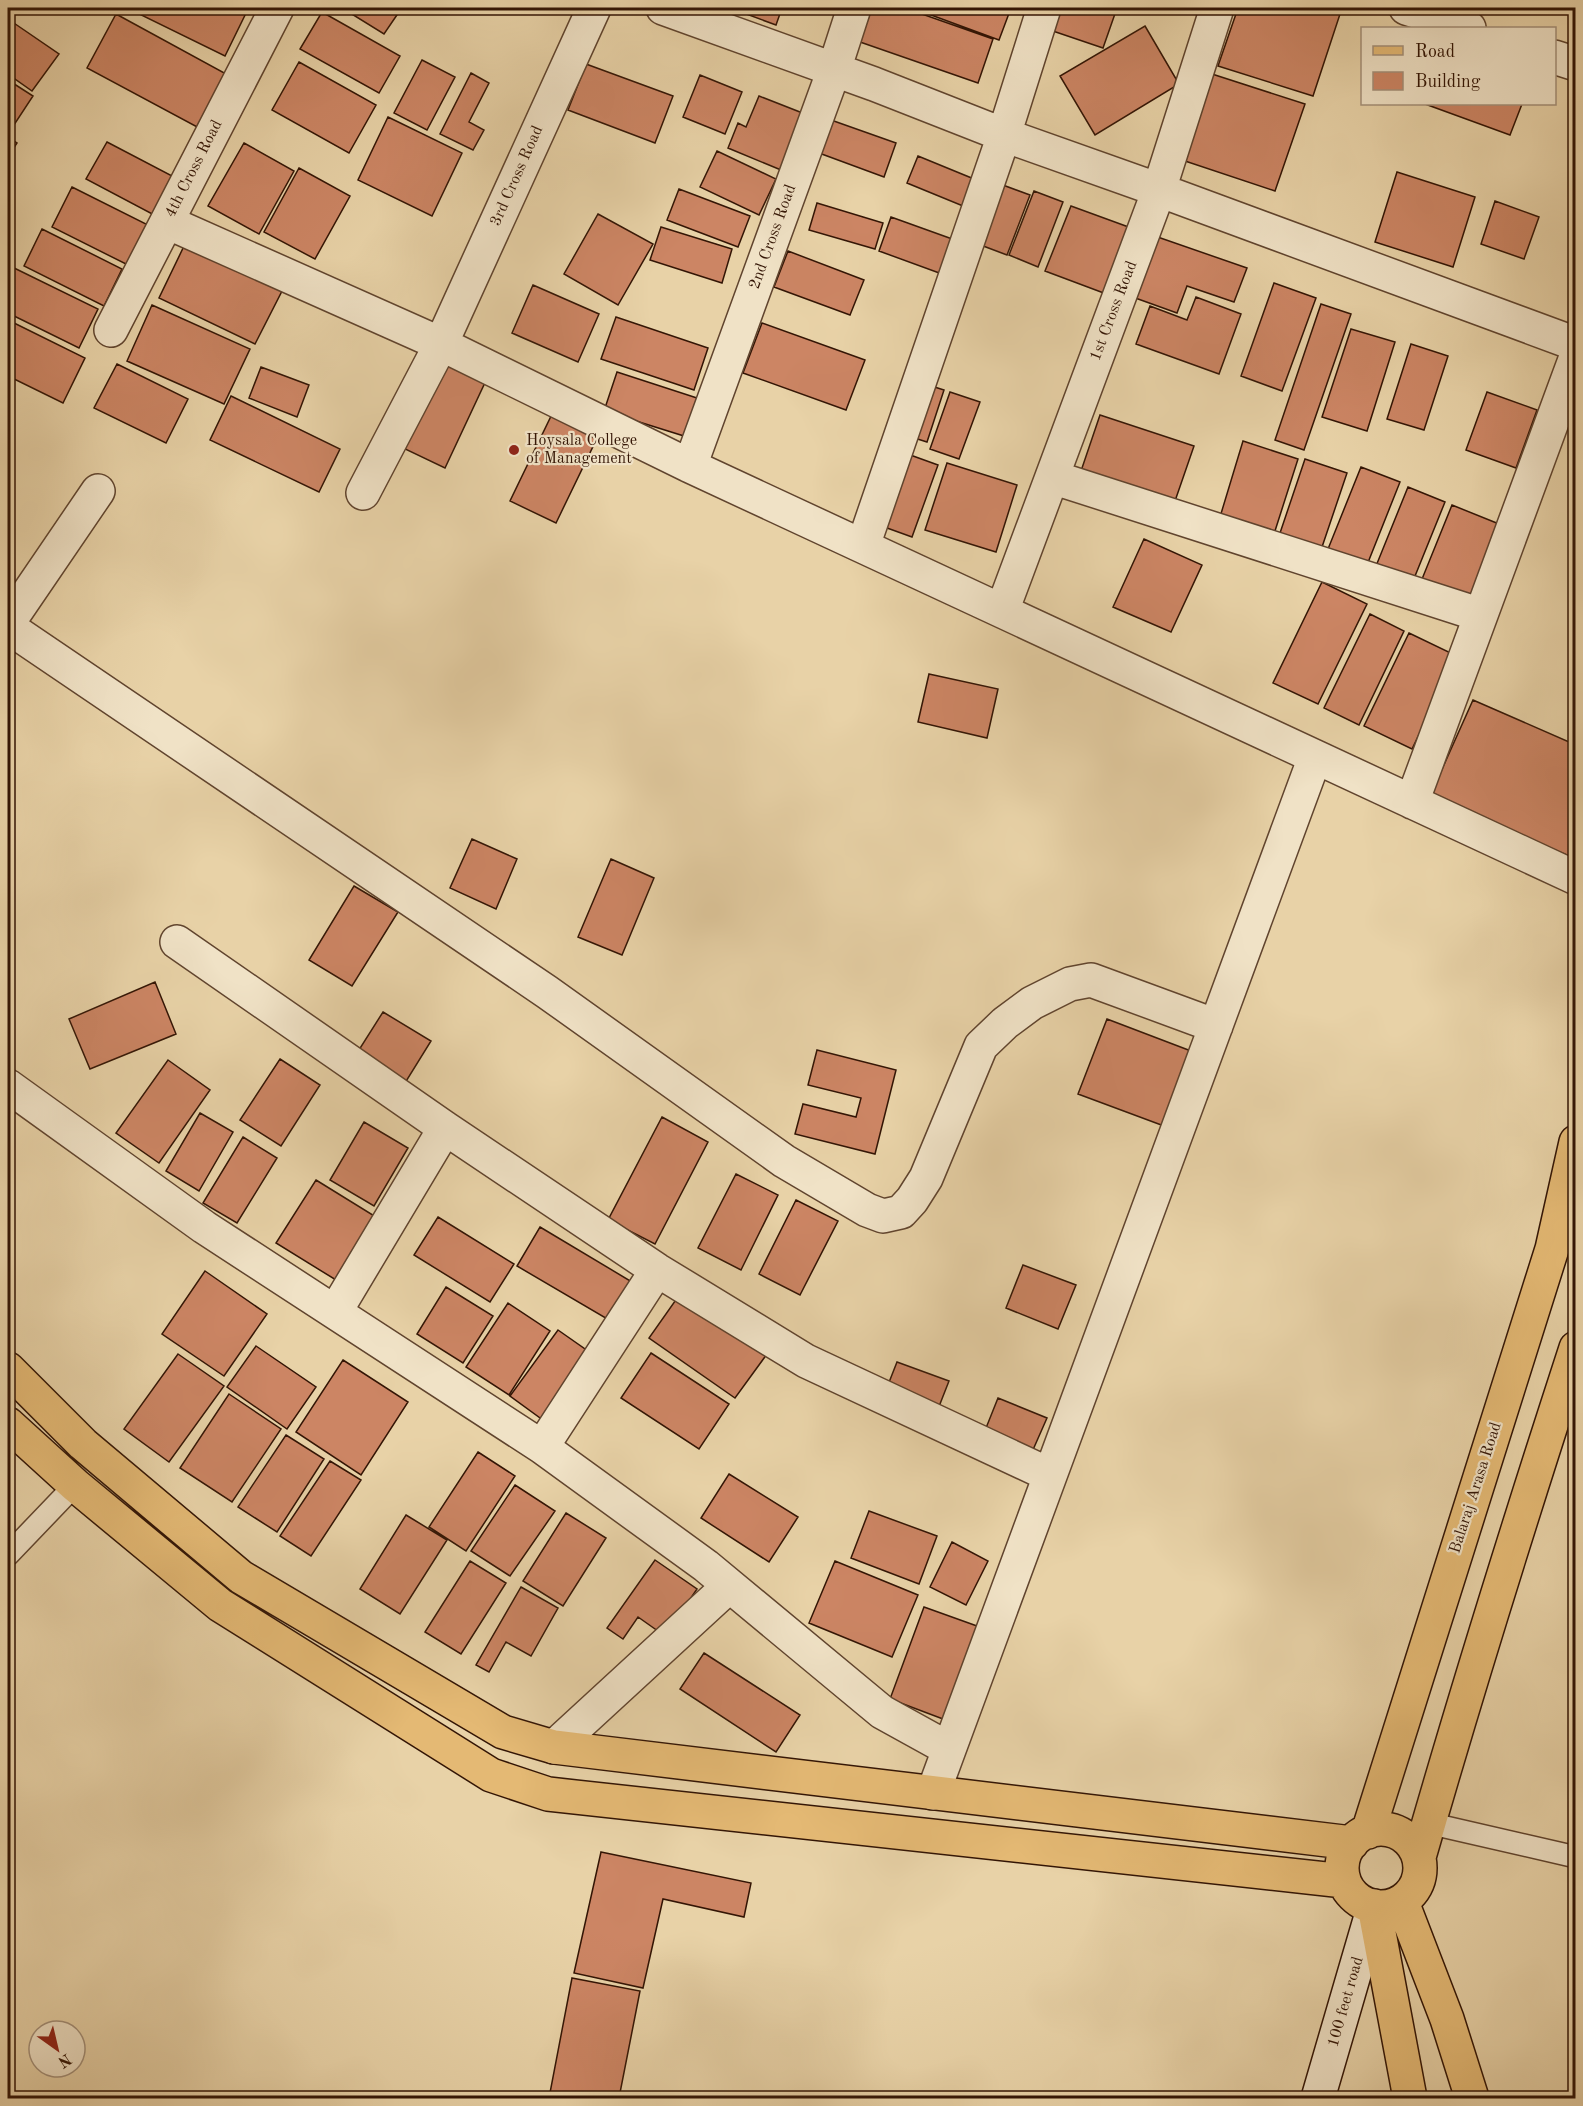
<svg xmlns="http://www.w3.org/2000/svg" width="1583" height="2106" font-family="'Old Standard TT',serif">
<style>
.building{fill:#cc8564;stroke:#331505;stroke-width:1.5}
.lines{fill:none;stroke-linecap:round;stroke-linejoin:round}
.lane-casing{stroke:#60442e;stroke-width:24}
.street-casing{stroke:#60442e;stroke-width:36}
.secondary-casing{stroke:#331505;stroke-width:36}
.primary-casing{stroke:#331505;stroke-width:36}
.lane{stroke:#f0e2c6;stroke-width:21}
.street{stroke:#f0e2c6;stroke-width:33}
.secondary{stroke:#f0e2c6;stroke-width:33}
.primary{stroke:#e4b974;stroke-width:33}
.poi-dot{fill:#8f2418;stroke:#f0e2c6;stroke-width:2}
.labels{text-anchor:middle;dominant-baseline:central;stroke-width:4.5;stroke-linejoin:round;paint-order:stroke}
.street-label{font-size:16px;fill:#331505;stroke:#f0e2c6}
.poi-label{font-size:16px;fill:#331505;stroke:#f0e2c6;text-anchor:start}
</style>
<rect width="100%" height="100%" fill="#e8d2a7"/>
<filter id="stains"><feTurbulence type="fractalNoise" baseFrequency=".00333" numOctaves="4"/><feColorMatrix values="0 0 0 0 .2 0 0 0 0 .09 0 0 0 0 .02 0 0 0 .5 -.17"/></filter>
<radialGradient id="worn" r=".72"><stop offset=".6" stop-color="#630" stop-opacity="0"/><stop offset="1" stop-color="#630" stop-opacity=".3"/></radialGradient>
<path class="building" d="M132,8H244L248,9L225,56L131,10Z
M342,8H400L401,9L384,34Z
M730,8H782L776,25Z
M872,8H905L993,39L978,83L860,42Z
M912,8H1011L999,40Z
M1047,8H1117L1103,48L1041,27Z
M1238,8H1342L1313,96L1218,66Z
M322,12L400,56L379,93L300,49Z
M116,14L228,75L199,128L87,68Z
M8,19L59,54L32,91L8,74Z
M1145,26L1179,84L1095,135L1060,76Z
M422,60L455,77L427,130L394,113Z
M299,62L376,105L349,153L272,110Z
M586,64L673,96L655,143L568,110Z
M471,73L489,83L469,122L484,130L473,150L440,134Z
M1212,74L1305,104L1275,191L1182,160Z
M700,75L742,92L725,134L683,117Z
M8,80L33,96L8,134Z
M759,96L805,114L781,170L728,148L738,123L746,127Z
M1425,104H1522L1510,135Z
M388,117L462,153L432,216L358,180Z
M831,120L896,143L884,177L819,153Z
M8,137L17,143L8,157Z
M107,142L176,178L156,216L86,179Z
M244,143L294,171L259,234L208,206Z
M717,151L776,179L759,215L700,187Z
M918,156L974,179L963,206L907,183Z
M299,168L350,196L315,259L264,232Z
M1397,172L1475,197L1453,267L1375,242Z
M992,181L1030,195L1007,255L970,241Z
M72,187L148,225L128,265L52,227Z
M679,189L750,216L738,247L667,220Z
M1034,191L1063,202L1038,267L1009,255Z
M1495,201L1539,217L1524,259L1481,244Z
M817,203L883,223L875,249L809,230Z
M1071,206L1134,229L1109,295L1045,271Z
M598,214L653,244L618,305L564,274Z
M891,217L955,240L942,274L879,251Z
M661,227L732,249L722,283L650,260Z
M42,229L122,269L104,306L24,266Z
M1149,234L1247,268L1234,302L1187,286L1177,313L1127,295Z
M185,244L282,291L255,344L159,298Z
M788,251L864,280L850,315L774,287Z
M8,265L98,309L79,348L8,313Z
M1274,283L1316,298L1282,391L1241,376Z
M533,285L599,314L578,362L512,333Z
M1196,297L1241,314L1219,374L1136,344L1150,306L1187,320Z
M1321,304L1351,314L1304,450L1275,440Z
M152,305L250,349L224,404L127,361Z
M616,317L708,348L694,390L601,359Z
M8,320L85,358L63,403L8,376Z
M762,323L865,360L846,410L743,373Z
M1351,329L1395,342L1367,431L1322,417Z
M1411,344L1448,356L1424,430L1387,419Z
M447,354L489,374L445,468L403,448Z
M117,364L188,399L166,443L94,408Z
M261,367L309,385L297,417L249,398Z
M617,372L697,398L684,436L604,411Z
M922,383L944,390L927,442L905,435Z
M950,392L980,402L959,459L930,449Z
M1487,392L1537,410L1516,468L1466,450Z
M231,396L340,449L319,492L210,440Z
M554,410L600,432L556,523L510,501Z
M1100,415L1194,446L1175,501L1081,471Z
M1243,441L1298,459L1274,534L1220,517Z
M902,452L938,465L912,537L876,524Z
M1305,459L1347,473L1321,550L1279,536Z
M947,463L1017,485L996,552L925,530Z
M1361,467L1400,482L1367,565L1328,549Z
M1408,487L1445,502L1413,581L1376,566Z
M1452,505L1504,526L1471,605L1420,584Z
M1144,539L1202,565L1171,632L1113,607Z
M1322,582L1367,604L1318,704L1273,683Z
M1370,614L1404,631L1359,725L1324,708Z
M1409,633L1457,656L1412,749L1364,726Z
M929,674L998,689L987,738L918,722Z
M1473,700L1576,745V859L1430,796Z
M472,839L517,859L496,909L450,888Z
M611,859L654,878L622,955L578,937Z
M354,886L398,912L352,986L309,960Z
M155,982L176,1034L90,1069L69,1019Z
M383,1012L431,1041L405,1083L357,1053Z
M1107,1019L1191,1051L1164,1126L1078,1094Z
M817,1050L896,1070L875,1154L795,1134L803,1104L856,1117L861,1098L808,1085Z
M280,1059L320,1085L281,1146L240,1120Z
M168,1060L210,1090L159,1163L116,1133Z
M200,1113L233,1132L199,1191L166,1171Z
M662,1117L708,1142L655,1244L608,1220Z
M364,1122L408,1148L374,1206L330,1180Z
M243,1137L277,1158L237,1223L203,1203Z
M736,1174L778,1195L741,1270L698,1248Z
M316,1180L376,1217L336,1280L276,1243Z
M796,1200L838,1221L800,1295L759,1274Z
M438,1217L514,1264L490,1302L414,1255Z
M540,1227L632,1282L609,1320L517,1266Z
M1023,1265L1076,1285L1058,1329L1006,1308Z
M205,1271L267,1314L224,1376L162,1334Z
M446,1287L493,1316L463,1363L417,1334Z
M680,1294L767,1354L735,1398L649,1338Z
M508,1303L550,1331L509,1395L466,1367Z
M558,1330L595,1356L547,1423L510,1396Z
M256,1346L316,1387L287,1429L227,1387Z
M651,1353L729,1404L699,1449L621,1398Z
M178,1354L224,1386L169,1462L124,1429Z
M343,1360L408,1402L361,1475L296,1432Z
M897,1362L949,1381L938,1409L886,1390Z
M229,1394L281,1429L232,1502L180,1468Z
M998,1398L1047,1418L1032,1452L984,1433Z
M286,1435L324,1459L277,1532L238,1507Z
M478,1452L515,1476L466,1551L429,1527Z
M330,1461L361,1480L311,1556L280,1536Z
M729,1474L798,1517L769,1562L701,1518Z
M515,1485L555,1511L510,1576L471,1551Z
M869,1511L937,1536L919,1584L851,1558Z
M566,1513L606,1538L563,1606L523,1581Z
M406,1515L447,1540L400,1614L360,1589Z
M952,1542L988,1561L966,1605L930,1587Z
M655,1560L697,1589L665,1636L638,1617L623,1639L607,1628Z
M470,1561L506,1583L461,1654L425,1632Z
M835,1561L918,1595L892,1657L809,1623Z
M521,1587L558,1608L531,1656L506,1642L489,1672L476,1665Z
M924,1607L977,1626L943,1719L890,1699Z
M704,1653L800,1715L776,1752L680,1689Z
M601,1852L751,1883L744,1917L663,1899L643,1988L574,1973Z
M572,1978L640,1991L619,2098H549Z"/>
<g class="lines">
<g class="lane-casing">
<path id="lane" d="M8,1555L75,1485
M1428,1823L1576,1857"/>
</g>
<g class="street-casing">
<path id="street" d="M663,8L874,84L1004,135L1159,190L1576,344
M1406,8L1469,28
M1554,57L1576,64
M167,222L441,344L690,466L1576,878
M111,330L277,8
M690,466L834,70L854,8
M1052,477L1481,615
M363,493L441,344L594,8
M863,546L1004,135L1044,8
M1002,611L1159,190L1217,8
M8,623L98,491
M8,627L547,992L784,1161L867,1210L883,1216L901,1212L912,1200L926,1178L981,1046L1005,1023L1032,1003L1070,984L1091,980L1216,1026
M1412,802L1576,357
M177,942L445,1128L657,1270L806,1361L1050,1475
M8,1086L204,1227L542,1447L706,1566L882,1712L949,1749
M335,1312L445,1128
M542,1447L657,1270
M554,1747L729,1586
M933,1793L1315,757"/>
</g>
<g class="secondary-casing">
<path id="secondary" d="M1318,2098L1374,1906"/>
</g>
<g class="primary-casing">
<path id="primary" d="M8,1369L83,1444L241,1577L503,1732L554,1747L1352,1843
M8,1424L75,1485L220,1605L491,1775L548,1794L1344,1881
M1342 1868a39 39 0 1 1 78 0a39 39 0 1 1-78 0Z
M1368,1832L1552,1249L1576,1142
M1419,1857C1468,1686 1521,1517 1576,1348
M1402,1902L1447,2019L1472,2098
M1374,1906L1410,2098"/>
</g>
<use href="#lane" class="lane"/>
<use href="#street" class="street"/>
<use href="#secondary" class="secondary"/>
<use href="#primary" class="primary"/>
</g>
<circle class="poi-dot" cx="514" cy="450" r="6"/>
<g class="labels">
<g class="street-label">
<text transform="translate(194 169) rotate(-63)">4th Cross Road</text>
<text transform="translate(517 176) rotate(-66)">3rd Cross Road</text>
<text transform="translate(773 237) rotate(-70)">2nd Cross Road</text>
<text transform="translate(1114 311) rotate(-69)">1st Cross Road</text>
<text transform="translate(1476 1488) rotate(-72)">Balaraj Arasa Road</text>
<text transform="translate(1346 2002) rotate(-74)">100 feet road</text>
</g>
<g class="poi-label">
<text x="526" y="441">Hoysala College<tspan x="526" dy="18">of Management</tspan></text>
</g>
</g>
<rect width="1583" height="2106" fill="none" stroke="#e8d2a7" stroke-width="30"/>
<rect x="9" y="9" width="1565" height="2088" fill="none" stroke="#331505" stroke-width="3"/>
<rect x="15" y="15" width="1553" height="2076" fill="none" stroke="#331505" stroke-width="1.5"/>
<rect x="1361" y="27" width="195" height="78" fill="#f0e2c6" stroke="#a49079" stroke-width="1.5"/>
<rect x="1373" y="46" width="30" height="9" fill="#e4b974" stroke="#a49079" stroke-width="1.5"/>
<text x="1415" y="57" font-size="18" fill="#331505">Road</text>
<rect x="1373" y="72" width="30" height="18" fill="#cc8564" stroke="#a49079" stroke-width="1.5"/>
<text x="1415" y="87" font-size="18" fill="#331505">Building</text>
<g transform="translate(57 2049) rotate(146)"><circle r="28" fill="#f0e2c6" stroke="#a49079" stroke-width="1.5"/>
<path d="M0-4.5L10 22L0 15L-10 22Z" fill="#8f2418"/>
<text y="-9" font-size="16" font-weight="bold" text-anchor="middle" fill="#331505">N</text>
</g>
<rect width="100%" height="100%" filter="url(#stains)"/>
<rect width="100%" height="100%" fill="url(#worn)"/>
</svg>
